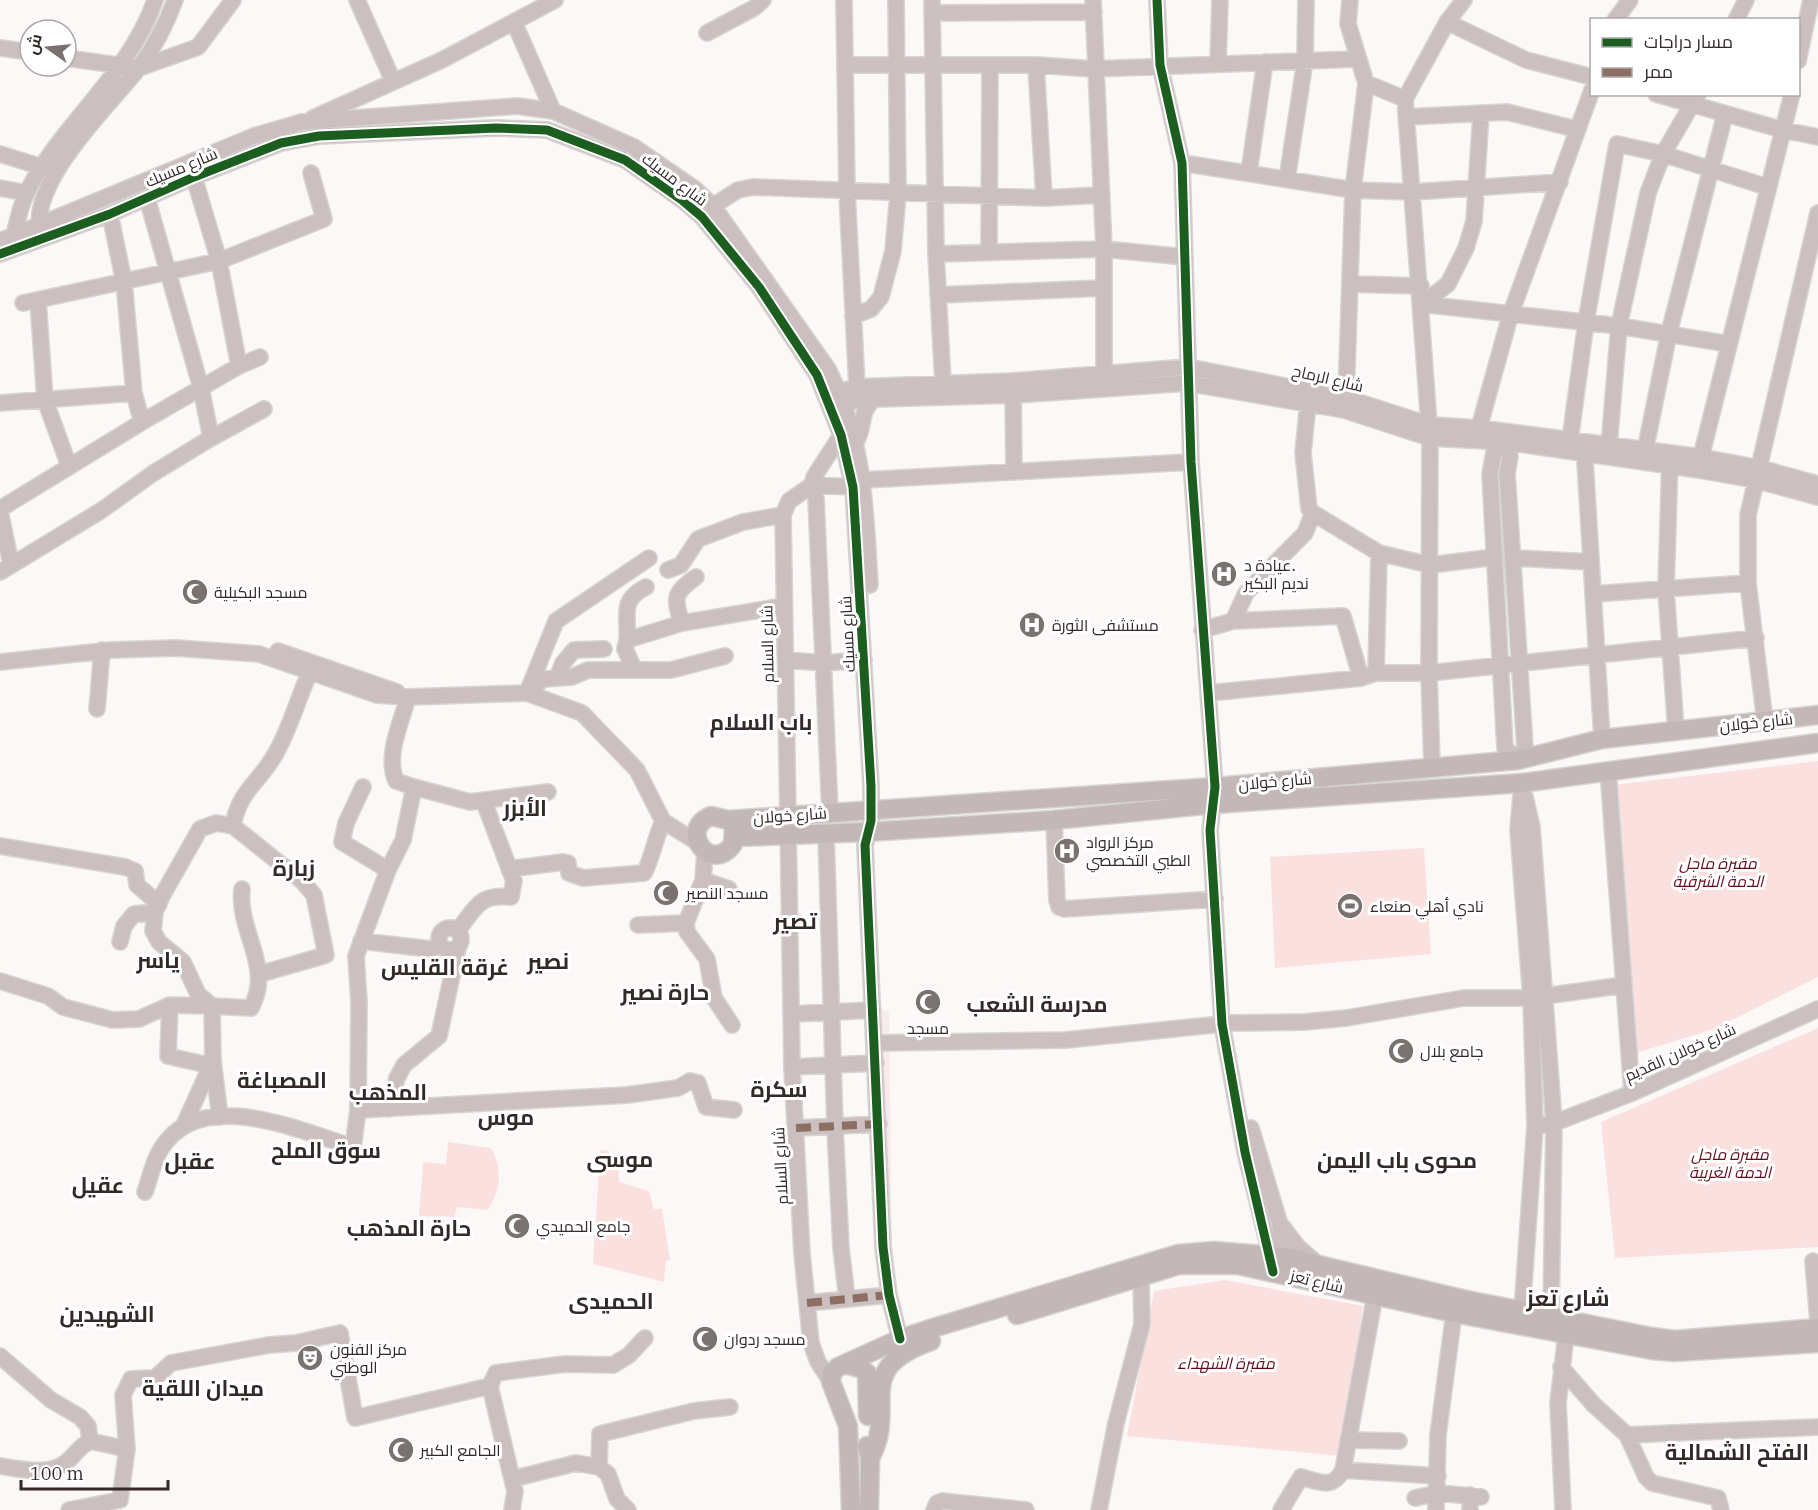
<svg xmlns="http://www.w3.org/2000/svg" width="1818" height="1510" font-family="'IBM Plex Serif',Cairo,serif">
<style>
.built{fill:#f9ebeb}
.green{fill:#fbe0e0}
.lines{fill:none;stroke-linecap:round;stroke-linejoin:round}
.minor-casing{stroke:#d7d4d4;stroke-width:18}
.major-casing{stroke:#d7d4d4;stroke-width:21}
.minor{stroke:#cbbfbf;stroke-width:15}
.major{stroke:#c3b7b7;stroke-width:18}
.quiet{stroke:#8d6e63;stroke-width:8;stroke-dasharray:15 8;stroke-linecap:butt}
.cycleway-casing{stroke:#fff;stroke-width:13}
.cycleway{stroke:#1b5e20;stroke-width:9}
.labels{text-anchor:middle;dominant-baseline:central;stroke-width:6;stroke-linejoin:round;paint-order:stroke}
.street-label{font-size:16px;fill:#342929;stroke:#fff}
.poi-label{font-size:16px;fill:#342929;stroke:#fff;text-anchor:start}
.park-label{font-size:16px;font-style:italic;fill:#650b1d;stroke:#fff}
.district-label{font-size:22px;font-weight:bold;fill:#342929;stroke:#fff}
</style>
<rect width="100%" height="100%" fill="#fcf8f8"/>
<path class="built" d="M866,1010L889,1011L892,1259L904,1326L888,1330L879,1289Z"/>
<path class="green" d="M1818,761V977L1714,1029L1633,1054L1612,785Z
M1424,848L1431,954L1275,968L1270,857Z
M1818,1028V1247L1615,1258L1601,1122Z
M448,1142L491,1148C503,1171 501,1189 488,1210L457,1207L454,1217L419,1216L423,1162L446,1164Z
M600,1150L609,1151L610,1165H618L619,1182L649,1191L654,1209H662L670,1260L666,1261L664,1282L593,1264Z
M1225,1280L1363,1306L1341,1456L1127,1436L1154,1291Z"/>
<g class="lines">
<g class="minor-casing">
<path id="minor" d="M357,0L393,81
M844,0L847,192L857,387
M932,0L936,254L943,384
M1093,0L1104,249V374
M1157,0L1160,65L1182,163L1191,462L1215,787L1210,830L1222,1024L1245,1152L1273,1265
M1350,0L1348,24L1366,83L1405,99
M932,13L1094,12
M1615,20L1630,0
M1736,20L1746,0
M514,22L553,111
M1447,22L1526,60L1592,77
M707,33L754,8L763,0
M0,48L30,52
M66,58L139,68L198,47L233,0
M1798,61L1811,0
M1218,63L1220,0
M845,65H1036L1094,69L1357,59
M1036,65L1044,198
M1656,94L1783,130L1818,137
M1406,117L1507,112L1576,129
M313,118L442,60L555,0
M0,154L42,167
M1182,163L1353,190L1413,192L1560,182
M1249,172L1265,62
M194,177L219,261L239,366
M1287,179L1305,61L1306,0
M0,188L27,193
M147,198L201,388L211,438
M713,206L738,190L753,187L1044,198L1102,195
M110,214L124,282L134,393L142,422
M41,235C26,184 108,107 138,69C154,48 166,25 175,0
M0,241L254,136L302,122L517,106L553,111L634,147L695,189L713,206L828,369C865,443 865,504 870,585
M15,243L14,236C17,222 20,206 27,192C62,123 130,74 155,0
M989,252L990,66
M0,254L110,214L194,177L281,143L319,136L496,128L547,130L625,160L682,200L702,217L759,287L817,375L841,435L853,487L871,786V821L865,845L883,1247L889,1295L900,1339
M936,254L1104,249L1185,257
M1350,284L1421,286
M938,295L1103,288
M38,301L45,400L69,466
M23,303L219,261L324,219L311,173
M1422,304L1619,326L1729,344
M1422,304L1448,284L1466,248L1474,221L1481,113
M853,316L871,309L881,297L893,251L898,194L896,0
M1013,388L1014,472
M830,394L857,387L1013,381L1188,367L1346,398L1430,425L1479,428L1701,457L1760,468L1818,484
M1346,398L1353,190L1366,83
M0,403L134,393
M1308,403L1303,453L1309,509L1313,513L1379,553L1430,565L1495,557
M836,406L856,400L874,399L1014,395L1187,383L1344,410L1430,438L1506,442L1699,470L1755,480L1818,497
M1479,428L1510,316L1592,90
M1570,440L1586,322L1617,144L1663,154L1767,187
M856,442C866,424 858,414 874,399
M1506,442L1510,457L1507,473L1525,748L1518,760L1505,748L1490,474L1494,452L1509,438
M1584,445L1602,739
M1609,446L1619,326L1648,193L1663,154L1698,94
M1645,451L1669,333L1725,114
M1670,457L1666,590L1676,731
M1701,457L1792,94
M864,480L1191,462
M812,485L789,501L783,515L792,1067L802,1253L811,1343L818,1362L831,1382
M812,485L853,487
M0,509L142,422L239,366L260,357
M0,511L11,564
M649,558L556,621L527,693L543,679L572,677L588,670H671L725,656
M1513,558L1591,562
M668,570L681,565L698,539L743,522L783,515
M0,572L102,510L152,474L206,441L264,409
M1593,594L1748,583
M1233,621L1246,593L1305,533L1313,513
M682,623C673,597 674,593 696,577
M1202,630L1233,621L1343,616L1361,678
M627,640C629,614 619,601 646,587
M278,651L397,692
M786,660L824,663L864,660
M0,662L112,650L176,648L259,654L377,695L408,697L527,693L582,713L637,770L663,821L698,843
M634,669L625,649L627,640L682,623L784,606
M1376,673L1379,553
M557,678L563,663L574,650L604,649
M1209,693L1361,678L1376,673H1429L1756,638
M97,709L102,650
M1765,722L1748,583V515L1818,213
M1432,767L1429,673L1430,438L1405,99L1447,22L1464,0
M1608,770L1632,1093
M1522,783L1518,830L1531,998L1535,1126L1554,1123L1632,1093L1818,1009
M363,787L346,823L342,842L388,870
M414,787L470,802L548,792
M1525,797L1532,827L1554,1123L1551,1317
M830,813L816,499L812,485L814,477L841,435
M1054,820L1057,900L1059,907L1064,909L1215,899
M826,833L835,1127L841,1248L847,1299
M0,846L125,867L135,871L137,885L159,904
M705,852L703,880L686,923L687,932L707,959L714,998L732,1025
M509,869L563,862L568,863L569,873L583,878L644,873C649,867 657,833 663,821
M703,880L729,889
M638,925L686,923
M439 939a11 11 0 1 1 22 0a11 11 0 1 1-22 0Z
M458,930C476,908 479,893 511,897L514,881L484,802
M361,941L430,949L441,945
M120,942L124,926L134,914L155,912
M260,974L326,955L314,895L302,881L233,826C239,789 261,782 277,751C290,727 298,699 309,674
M0,981L48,996L63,1007L113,1020L139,1019L170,1005L212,1006
M170,1005L168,1056L203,1064L213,1061
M212,1006L198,994L183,962L159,942L153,931L155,912L162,896L200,829L216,823L233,826
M793,1014L873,1010
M876,1043L1066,1040L1231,1023L1304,1022L1346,1018L1464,998H1531L1624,985
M792,1067L876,1063
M389,1109L397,1078L404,1065L439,1036L458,948
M358,1110L627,1095L678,1088L690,1081L698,1083L706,1107L734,1110
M220,1117L213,1061L212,1006L251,1008C274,966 237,932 242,889
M183,1127L213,1061
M796,1128L879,1124
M1251,1128L1279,1221L1286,1268
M145,1192C150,1178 153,1161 161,1149C200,1085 300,1131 353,1147L358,1110L359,1002L356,956L388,870L403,840L414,787L396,781C385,756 401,723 408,697
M1282,1226L1298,1247L1319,1265
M1813,1261L1818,1321
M807,1303L889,1295
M1522,1312L1535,1126
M0,1356L51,1400L80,1417L88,1426L90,1441L127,1449L123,1395L131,1379L155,1378L171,1363L269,1345L296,1343L340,1333L355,1418L490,1386L512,1479L576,1463L599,1467L600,1434L694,1411L730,1407
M1561,1367L1593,1404L1627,1435L1646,1477L1652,1483L1718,1498L1721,1510
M490,1386L496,1373L565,1364L613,1365L629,1355L645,1338
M1627,1435L1818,1427
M1348,1440L1399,1441
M0,1466C18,1469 49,1476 65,1463C75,1456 78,1447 90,1441
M599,1467L608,1474L617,1499L628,1510
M1343,1470L1438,1476
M1470,1495V1510
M1415,1498L1438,1493L1481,1497
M69,1510L120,1500L127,1449
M512,1510L515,1491L512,1479
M934,1510L937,1503L942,1501L1026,1510
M1099,1510L1116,1423L1142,1324L1141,1279
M1281,1510L1301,1477C1320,1482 1332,1490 1343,1470L1375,1295
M1436,1510L1438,1435L1454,1313
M1563,1510L1558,1403L1566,1335"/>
</g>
<g class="major-casing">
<path id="major" d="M728,820L734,827L733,844C711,875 677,830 711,816L728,820L1215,787L1518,760L1602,739L1818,715
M735,837L867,832L1054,820L1214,804L1522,783L1818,743
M1017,1315L1179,1265H1238L1454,1313L1652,1350L1674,1352L1818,1343
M845,1364L860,1368L867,1373L868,1416
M867,1446L870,1458L869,1510
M870,1458C899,1406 849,1370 931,1341
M851,1510L848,1426L831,1382L832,1373L838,1367L900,1339L933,1328L1178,1254L1214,1251L1285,1257L1462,1299L1652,1337L1674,1340L1818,1328"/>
</g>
<use href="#minor" class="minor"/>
<use href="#major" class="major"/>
<path class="quiet" d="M796,1128L879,1124
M807,1303L889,1295"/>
<g class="cycleway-casing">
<path id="cycleway" d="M1157,0L1160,65L1182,163L1191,462L1215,787L1210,830L1222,1024L1245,1152L1273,1272
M0,254L110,214L194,177L281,143L319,136L496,128L547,130L625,160L682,200L702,217L759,287L817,375L841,435L853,487L871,786V821L865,845L883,1247L889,1295L900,1339"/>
</g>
<use href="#cycleway" class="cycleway"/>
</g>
<defs>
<g id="hospital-disc" transform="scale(1.35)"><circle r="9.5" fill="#7a7171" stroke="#fff"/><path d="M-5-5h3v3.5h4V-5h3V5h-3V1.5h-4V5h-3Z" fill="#fff"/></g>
<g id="mosque-disc" transform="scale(1.35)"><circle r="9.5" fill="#7a7171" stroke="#fff"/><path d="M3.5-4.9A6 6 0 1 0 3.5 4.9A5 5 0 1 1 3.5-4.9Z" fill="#fff"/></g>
<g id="stadium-disc" transform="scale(1.35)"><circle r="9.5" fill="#7a7171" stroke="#fff"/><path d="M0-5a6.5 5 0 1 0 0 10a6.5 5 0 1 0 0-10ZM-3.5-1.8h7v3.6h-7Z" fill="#fff"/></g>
<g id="theatre-disc" transform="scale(1.35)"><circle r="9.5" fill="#7a7171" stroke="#fff"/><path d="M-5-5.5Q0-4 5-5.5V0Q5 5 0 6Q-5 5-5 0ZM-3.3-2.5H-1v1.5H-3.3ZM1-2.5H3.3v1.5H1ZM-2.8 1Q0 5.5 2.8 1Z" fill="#fff"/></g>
</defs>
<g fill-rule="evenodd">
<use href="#hospital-disc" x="1224" y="574"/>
<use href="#mosque-disc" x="195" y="592"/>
<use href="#hospital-disc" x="1032" y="625"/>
<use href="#hospital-disc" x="1067" y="851"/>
<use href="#mosque-disc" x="666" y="893"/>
<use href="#stadium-disc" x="1350" y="906"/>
<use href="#mosque-disc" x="928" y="1002"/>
<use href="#mosque-disc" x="1401" y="1051"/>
<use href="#mosque-disc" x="517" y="1226"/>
<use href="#mosque-disc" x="705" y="1339"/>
<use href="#theatre-disc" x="310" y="1358"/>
<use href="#mosque-disc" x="401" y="1450"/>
</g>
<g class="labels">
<g class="street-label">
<text transform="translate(181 167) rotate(-23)">شارع مسيك</text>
<text transform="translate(675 179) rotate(37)">شارع مسيك</text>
<text transform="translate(1328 378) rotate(13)">شارع الرماح</text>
<text transform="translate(847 634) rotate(-93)">شارع مسيك</text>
<text transform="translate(767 644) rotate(-91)">شارع السلام</text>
<text transform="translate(1756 722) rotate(-6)">شارع خولان</text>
<text transform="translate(1275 781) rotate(-5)">شارع خولان</text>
<text transform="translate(790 815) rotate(-4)">شارع خولان</text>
<text transform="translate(1680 1052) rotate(-24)">شارع خولان القديم</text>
<text transform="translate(780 1166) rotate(-93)">شارع السلام</text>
<text transform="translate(1317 1281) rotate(13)">شارع تعز</text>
</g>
<g class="poi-label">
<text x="1244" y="565">عيادة د.<tspan x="1244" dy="18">نديم البكير</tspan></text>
<text x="214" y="592">مسجد البكيلية</text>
<text x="1052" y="625">مستشفى الثورة</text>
<text x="1086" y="842">مركز الرواد<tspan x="1086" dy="18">الطبي التخصصي</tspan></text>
<text x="686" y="893">مسجد النصير</text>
<text x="1370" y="906">نادي أهلي صنعاء</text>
<text x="928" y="1028" text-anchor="middle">مسجد</text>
<text x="1420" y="1051">جامع بلال</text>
<text x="536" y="1226">جامع الحميدي</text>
<text x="724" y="1339">مسجد ردوان</text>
<text x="330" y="1349">مركز الفنون<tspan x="330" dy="18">الوطني</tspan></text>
<text x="420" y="1450">الجامع الكبير</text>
</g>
<g class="park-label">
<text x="1718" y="863">مقبرة ماجل<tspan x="1718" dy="18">الدمة الشرقية</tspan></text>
<text x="1730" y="1154">مقبرة ماجل<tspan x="1730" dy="18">الدمة الغربية</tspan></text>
<text x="1226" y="1363">مقبرة الشهداء</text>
</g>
<g class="district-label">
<text x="761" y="721">باب السلام</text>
<text x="525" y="807">الأبزر</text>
<text x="294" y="867">زبارة</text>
<text x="795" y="920">تصير</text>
<text x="158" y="959">ياسر</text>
<text x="548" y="960">نصير</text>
<text x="445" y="966">غرقة القليس</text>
<text x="665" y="991">حارة نصير</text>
<text x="1037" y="1003">مدرسة الشعب</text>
<text x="282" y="1079">المصباغة</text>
<text x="779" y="1088">سكرة</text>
<text x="388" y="1091">المذهب</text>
<text x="506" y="1116">موس</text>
<text x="326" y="1149">سوق الملح</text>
<text x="620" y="1158">موسى</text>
<text x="1397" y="1159">محوى باب اليمن</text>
<text x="190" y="1160">عقبل</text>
<text x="98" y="1184">عقيل</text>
<text x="409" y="1227">حارة المذهب</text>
<text x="1568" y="1297">شارع تعز</text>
<text x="611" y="1300">الحميدى</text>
<text x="107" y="1313">الشهيدين</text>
<text x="203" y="1387">ميدان اللقية</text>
<text x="1737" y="1451">الفتح الشمالية</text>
</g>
</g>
<rect x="1590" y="18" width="210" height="78" fill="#ffffff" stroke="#aea9a9" stroke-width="1.5"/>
<rect x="1602" y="38" width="30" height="9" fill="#1b5e20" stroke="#aea9a9" stroke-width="1.5"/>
<text x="1644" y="48" font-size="18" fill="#342929">مسار دراجات</text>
<rect x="1602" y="68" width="30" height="9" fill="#8d6e63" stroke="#aea9a9" stroke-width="1.5"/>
<text x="1644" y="78" font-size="18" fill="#342929">ممر</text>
<g transform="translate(48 48) rotate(285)"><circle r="28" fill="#ffffff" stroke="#aea9a9" stroke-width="1.5"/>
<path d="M0-4.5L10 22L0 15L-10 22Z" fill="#7a7171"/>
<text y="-9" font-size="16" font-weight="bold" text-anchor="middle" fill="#342929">ش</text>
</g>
<path d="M21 1480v9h147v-9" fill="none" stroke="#342929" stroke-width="3"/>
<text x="30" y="1480" font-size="18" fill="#342929" stroke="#ffffff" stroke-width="4.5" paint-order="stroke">100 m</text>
</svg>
